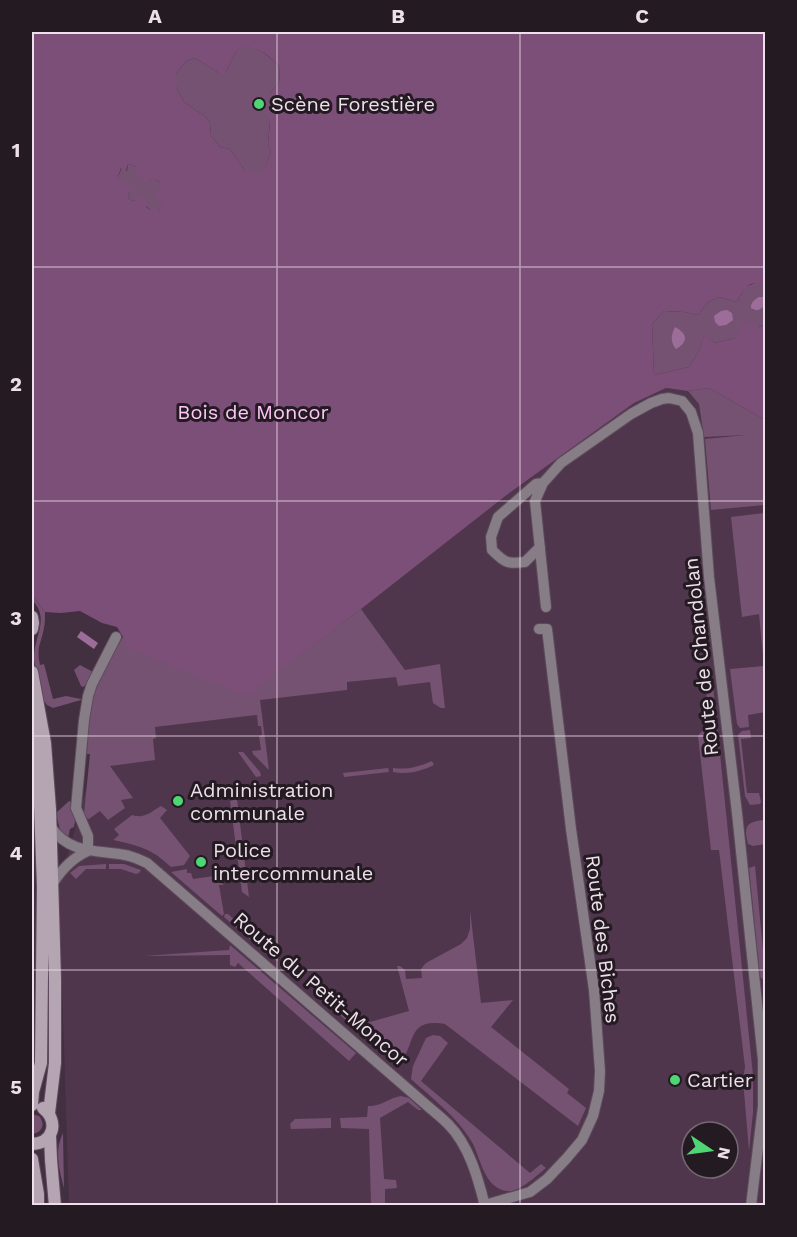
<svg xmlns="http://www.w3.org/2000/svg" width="797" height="1237" font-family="'Work Sans',sans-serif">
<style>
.built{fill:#4f364c;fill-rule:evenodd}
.green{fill:#755272}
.forest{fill:#7c4f78;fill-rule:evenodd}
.water{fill:#9c6d98}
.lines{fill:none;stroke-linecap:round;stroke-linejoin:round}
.street-casing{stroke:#5d4b5b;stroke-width:12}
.secondary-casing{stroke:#5d4b5b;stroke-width:14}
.street{stroke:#877d86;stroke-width:10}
.secondary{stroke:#b5a5b3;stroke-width:12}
.grid{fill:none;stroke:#ede0eb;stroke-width:1.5;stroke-opacity:0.55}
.poi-dot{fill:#4ed675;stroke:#231a22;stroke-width:2}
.labels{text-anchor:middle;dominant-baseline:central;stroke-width:6;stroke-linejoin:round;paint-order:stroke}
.poi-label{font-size:20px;fill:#ede0eb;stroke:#231a22;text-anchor:start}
.park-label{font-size:20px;fill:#ffc6f9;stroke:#231a22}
.street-label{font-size:20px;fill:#ede0eb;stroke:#231a22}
.neatline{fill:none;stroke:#ede0eb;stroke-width:2}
.grid-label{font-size:20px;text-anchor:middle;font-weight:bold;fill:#ede0eb}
</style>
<rect width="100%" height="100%" fill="#422f40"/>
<path class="built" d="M666,388L688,391L709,388L765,420V1205H69L61,952L56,898L125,647L504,497L634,403ZM692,1132H728V1168H692Z"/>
<path class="green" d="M241,47C260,46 267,55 280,67L279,83L270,93V121L268,144L271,153L264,172L245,171L230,149L220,147L211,136L210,123L206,117L184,102L176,87V74L186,61L195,58L219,73H225L236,52Z
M128,164L137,167L141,175L147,181L145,185L147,186L151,179H155L160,182L164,204L159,211L151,210L137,200L132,201L128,198L129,191L118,177L122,167L127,171Z
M757,282L765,284V324L735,338L715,343L704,336L699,351L689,367L654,375L652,324L664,311L684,312L698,315L708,302L719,297L737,302L745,287Z
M709,388L765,420V505L711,510L705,439L745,435L704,437L699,404L688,391Z
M765,513V712L748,715L749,727L740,728L737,724L730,669L764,666L759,614L742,617L731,517Z
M32,595L45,612C45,618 45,623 44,628C41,645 36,646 40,665L44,664L53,699L66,696L81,699V700L53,708L47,705L44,701C40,688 35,673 34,659C33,637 51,619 32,600Z
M361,609L405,670L440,664L445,708H441L433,703L430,682L398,686L396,677L347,682V690L260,700L269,770L253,754L252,751L261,750L259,736L262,735L261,726H258L257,715L155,727L156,738L153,739L155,760L110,766L133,798L121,800L125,808L108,820L100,811L89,819L86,818L84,813L90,754H87C88,733 87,708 95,687C101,670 113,653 123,637L246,695Z
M80,665L93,672L86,685L83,687L81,686L74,670Z
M713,686L753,1075V1112L749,1151L743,1080L745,1067L719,850H711L698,736L708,724L706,687Z
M750,730L751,738L741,739L747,793H759L761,802L760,804L750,805L745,796L738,735L742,731Z
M238,752H243L260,772L261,776L256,777Z
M432,761L434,765C421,771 408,775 393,772V768C407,770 419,767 432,761Z
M388,768L389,772L344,777L343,773Z
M237,799L249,897L242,892L230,801Z
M69,801L73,803L75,822L74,827L70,829L68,838L60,830L56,813Z
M161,806L167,810L160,818L190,856L184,865L171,867C151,848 139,846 113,840L119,835L114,829L132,815C144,819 151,812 161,806Z
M765,820V844L753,846L748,844C743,825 747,822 765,820Z
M106,864V869H86L76,879L70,873L79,866Z
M109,864H124L141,870L139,873L136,874L121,869H109Z
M755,866L765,971V978L762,979L760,977L749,868Z
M187,869V873H191L193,879L214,876L224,885H219L224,914L222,916L171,872Z
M470,910L481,1003L513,1000L491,1027L569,1089L567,1093L586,1108L578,1126L445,1024C404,1017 418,1047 397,1065L315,993V988L322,984L323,991L363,1024L409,1011L397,966H400L405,970L406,979L422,978L421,969L426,963L461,944L467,938L470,929Z
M225,914H228L278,957V961L274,960L224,917Z
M230,945L356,1053L349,1061L238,963L235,967L230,965V955L143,956L229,950Z
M433,1035L440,1036L448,1043L421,1081L530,1173L541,1164L546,1168C537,1175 519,1193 507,1191C484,1188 481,1159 472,1142C457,1117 432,1098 411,1079L413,1066L426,1038Z
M401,1096L409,1098L422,1110H418L408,1102L380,1118L384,1179L396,1180L397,1188L385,1189V1205H371L369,1129L341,1128L340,1118L367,1117L368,1106C380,1107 389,1098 401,1096Z
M32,1114L39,1116C46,1124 42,1133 32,1134Z
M331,1118V1128L291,1129L290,1124L295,1119Z
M63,1133L64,1188C59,1169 54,1151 63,1133Z"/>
<path class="forest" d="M32,32H765V284C748,280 744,288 737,302L719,297L708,302L698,315L684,312L664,311L652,324L654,375L689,367L699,351L704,335L715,343L735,338L744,320L759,327L765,324V420L709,388L688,391L666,388L634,403L504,497L361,609L246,696L125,647L123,637L117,627L102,623L80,611L61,613L45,612L32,595ZM241,48C260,46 267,55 280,67L279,83L270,93L267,115L270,122L268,144L271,153L264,171H245L230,149L220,147L211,136L210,123L206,117L184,102L176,87V74L186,61L195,58L219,73H225L236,52ZM128,164L137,167L135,176L138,178L141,176L146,181L145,185L147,187L151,179H155L160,182V187L155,194L163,204L159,211L154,207L151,210L146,207L147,201L140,193L136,200L132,201L128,198L129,192L132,187L118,177L121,168L126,171Z"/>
<path class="water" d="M759,297H764L765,300V305C760,310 758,312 751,308C751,302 754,300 759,297Z
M727,310L732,313L733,320L726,325L719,326L715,322L714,316L721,311Z
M675,327C687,333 689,342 676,349C670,342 671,335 675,327Z
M81,631L98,643L94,649L77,637Z"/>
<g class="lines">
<g class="street-casing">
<path id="street" d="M540,547L525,562C507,564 505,563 492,550L491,537L498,517L536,484L543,483
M546,607L535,501L543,483L561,463L631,414L651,403L662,399L669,398L682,401L691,412L698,433L709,577L737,813L763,1060V1106L751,1206
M51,827C69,854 97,850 125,855C132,856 140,860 147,863L431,1109C437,1114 443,1119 448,1124C469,1145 478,1178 485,1206
M88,851V836L76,808L84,720L88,696L92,684L116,637
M53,883C62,869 72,858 88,851
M485,1205L530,1192L547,1179L566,1159L582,1140L593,1116L599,1091L600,1071L594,990L571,829L547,629H539"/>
</g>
<g class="secondary-casing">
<path id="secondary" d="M32,617L33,623L32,629
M32,672L45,743L50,809L55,979V1063L49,1113
M32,721L39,778L43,886L41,1063L33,1092L32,1105
M50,1136L51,1160L55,1206
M32,1144C54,1143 59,1121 43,1108
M32,1159L38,1194V1206"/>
</g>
<use href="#street" class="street"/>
<use href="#secondary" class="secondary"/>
</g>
<path class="grid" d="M277,32V1206M520,32V1206M32,267H766M32,501H766M32,736H766M32,970H766"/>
<g class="poi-dot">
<circle cx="259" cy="104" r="6"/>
<circle cx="178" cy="801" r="6"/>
<circle cx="201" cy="862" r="6"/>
<circle cx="675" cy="1080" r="6"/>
</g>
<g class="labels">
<g class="poi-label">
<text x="271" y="104">Scène Forestière</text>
<text x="190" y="790">Administration<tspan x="190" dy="23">communale</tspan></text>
<text x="213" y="850">Police<tspan x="213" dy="23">intercommunale</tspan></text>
<text x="687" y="1080">Cartier</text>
</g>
<g class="park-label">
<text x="253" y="412">Bois de Moncor</text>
</g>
<g class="street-label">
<text transform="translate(701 657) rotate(-96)">Route de Chandolan</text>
<text transform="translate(603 939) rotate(83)">Route des Biches</text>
<text transform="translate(321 989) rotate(41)">Route du Petit-Moncor</text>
</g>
</g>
<rect width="797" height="1237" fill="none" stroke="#231a22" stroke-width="66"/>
<g transform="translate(710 1150) rotate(103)"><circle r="28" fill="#231a22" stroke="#746972" stroke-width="1.5"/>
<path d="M0-4.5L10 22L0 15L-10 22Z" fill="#4ed675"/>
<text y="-9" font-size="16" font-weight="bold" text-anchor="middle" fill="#ede0eb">N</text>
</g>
<rect x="33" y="33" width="731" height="1171" class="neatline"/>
<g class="grid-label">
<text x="155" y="23">A</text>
<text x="398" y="23">B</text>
<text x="642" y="23">C</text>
<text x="16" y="157">1</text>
<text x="16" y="391">2</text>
<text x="16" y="625">3</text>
<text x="16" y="860">4</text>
<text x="16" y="1094">5</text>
</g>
</svg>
